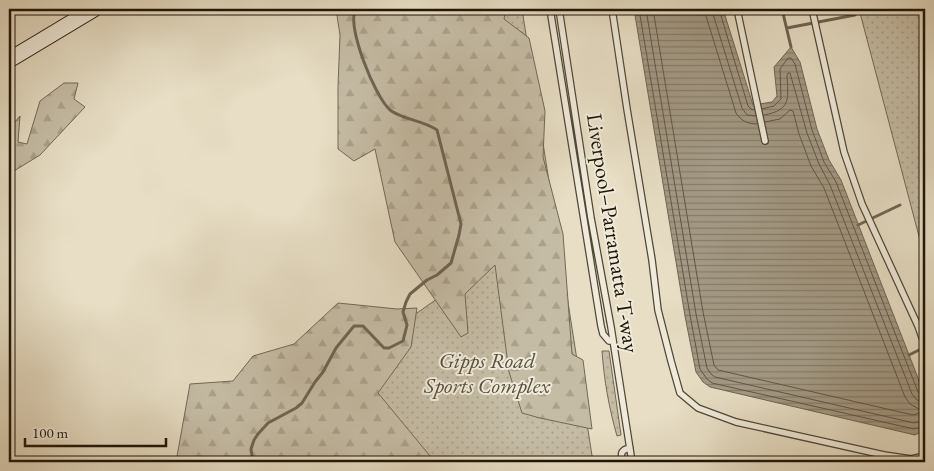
<svg xmlns="http://www.w3.org/2000/svg" width="934" height="471" font-family="'EB Garamond',serif">
<style>
.green{fill:url(#green-dots);stroke:#726856}
.forest{fill:url(#forest-firs);stroke:#726856}
.water{fill:url(#water-rules);stroke:#6e6452}
.lines{fill:none;stroke-linecap:round;stroke-linejoin:round}
.shore{stroke:#605646;stroke-width:1}
.stream{stroke:#6e6452;stroke-width:3}
.lane-casing{stroke:#504636;stroke-width:8}
.secondary-casing{stroke:#1e1407;stroke-width:17}
.lane{stroke:#efead9;stroke-width:5.5}
.secondary{stroke:#efead9;stroke-width:15}
.labels{text-anchor:middle;dominant-baseline:central;stroke-width:4;stroke-linejoin:round;paint-order:stroke}
.street-label{font-size:22px;fill:#1e1407;stroke:#efead9}
.park-label{font-size:22px;font-style:italic;fill:#584f3e;stroke:#efead9}
</style>
<defs>
<pattern id="green-dots" width="8" height="8" patternUnits="userSpaceOnUse" patternTransform="scale(1.25)"><rect width="8" height="8" fill="#c5bca5"/><path d="M2 2h.1M6 6h.1" fill="none" stroke="#a9a18d" stroke-width="1.8" stroke-linecap="round"/></pattern>
<pattern id="forest-firs" width="22" height="20" patternUnits="userSpaceOnUse" patternTransform="scale(1.25)"><rect width="22" height="20" fill="#c5bca5"/><path d="M5 1l3.5 6h-7zM16 11l3.5 6h-7z" fill="#a9a18d"/></pattern>
<pattern id="water-rules" width="6" height="5" patternUnits="userSpaceOnUse" patternTransform="scale(1.25)"><rect width="6" height="5" fill="#a39984"/><path d="M0 2.5h6" fill="none" stroke="#847c6a"/></pattern>
</defs>
<rect width="100%" height="100%" fill="#e7dec5"/>
<filter id="stains"><feTurbulence type="fractalNoise" baseFrequency=".004" numOctaves="4"/><feColorMatrix values="0 0 0 0 .2 0 0 0 0 .09 0 0 0 0 .02 0 0 0 .5 -.17"/></filter>
<radialGradient id="worn" r=".72"><stop offset=".6" stop-color="#630" stop-opacity="0"/><stop offset="1" stop-color="#630" stop-opacity=".3"/></radialGradient>
<path class="green" d="M377,9H522L593,462H272L377,341L444,294Z
M859,9H925V259Z
M602,351H609L621,435L617,436C609,408 604,380 602,351Z"/>
<path class="forest" d="M336,9H506L504,19L529,38L545,111L543,157L563,234L572,354L583,360L592,429L540,418L522,413L509,372L495,265L465,294L468,333L461,337L395,242L375,149L354,161L338,149V86L340,35Z
M64,83H78L74,99L85,107L40,155L9,174V129L20,116L18,142L27,144L40,101Z
M338,303L397,309L417,308L411,347L378,393L435,462H176L190,384L233,381L253,356L294,344Z"/>
<path class="water" d="M634,9H723L753,105L772,102L777,96L774,67L791,47L800,62L817,129L829,160L841,180L925,396V430L915,435L710,387L703,382L696,372L685,316Z"/>
<g class="lines">
<path class="shore" d="M639,9L690,315L700,369L707,379L712,383L914,429L925,426
M646,9L696,314L707,368L711,374L715,377L914,423L925,420
M653,9L703,312L714,365L718,370L913,415L919,413L920,411L919,409L910,404L905,397L824,188L811,166L799,134L793,111L790,110L780,119L765,122
M705,9L706,16L736,113C741,121 748,124 757,124
M712,9L713,14L742,108L747,115L756,116
M719,9L748,106L751,109L754,110
M762,109L774,106L781,99L780,69L788,58H791L795,64L812,130L824,162L836,182L918,392L921,395H925
M764,115C792,110 788,98 787,75L788,73H790L807,133L819,164L830,185L912,394L917,400L925,402"/>
<path class="stream" d="M782,9L791,47
M787,28L855,15
M858,225L900,205
M909,355L925,347
M253,462L251,449L254,440L258,434L268,423L296,408L302,403L315,382L323,372L336,348L354,326H363L384,348H389L403,341L407,325L403,312L406,302L410,294L427,280L437,275L451,263L459,235L461,224L437,130C423,120 403,120 390,110C374,95 348,30 355,9"/>
<g class="lane-casing">
<path id="lane" d="M550,9L601,326L603,334L609,341H613
M559,9L591,218L611,327L632,462
M612,9L627,109L652,260L658,310L671,361L680,393L698,408L736,422L884,455L911,459L925,456
M737,9L765,141
M812,9L844,152L862,204L918,326L925,346
M622,462C621,454 620,450 630,448"/>
</g>
<g class="secondary-casing">
<path id="secondary" d="M9,60L94,9"/>
</g>
<use href="#lane" class="lane"/>
<use href="#secondary" class="secondary"/>
</g>
<g class="labels">
<g class="street-label">
<text transform="translate(613 233) rotate(81)">Liverpool–Parramatta T-way</text>
</g>
<g class="park-label">
<text x="487" y="360">Gipps Road<tspan x="487" dy="25">Sports Complex</tspan></text>
</g>
</g>
<rect width="934" height="471" fill="none" stroke="#e7dec5" stroke-width="30"/>
<rect x="10" y="10" width="914" height="451" fill="none" stroke="#1e1407" stroke-width="2.5"/>
<rect x="15" y="15" width="904" height="441" fill="none" stroke="#1e1407"/>
<path d="M25 438v8h141v-8" fill="none" stroke="#1e1407" stroke-width="2.5"/>
<text x="32" y="438" font-size="15" fill="#1e1407" stroke="#efead9" stroke-width="4" paint-order="stroke">100 m</text>
<rect width="100%" height="100%" filter="url(#stains)"/>
<rect width="100%" height="100%" fill="url(#worn)"/>
</svg>
